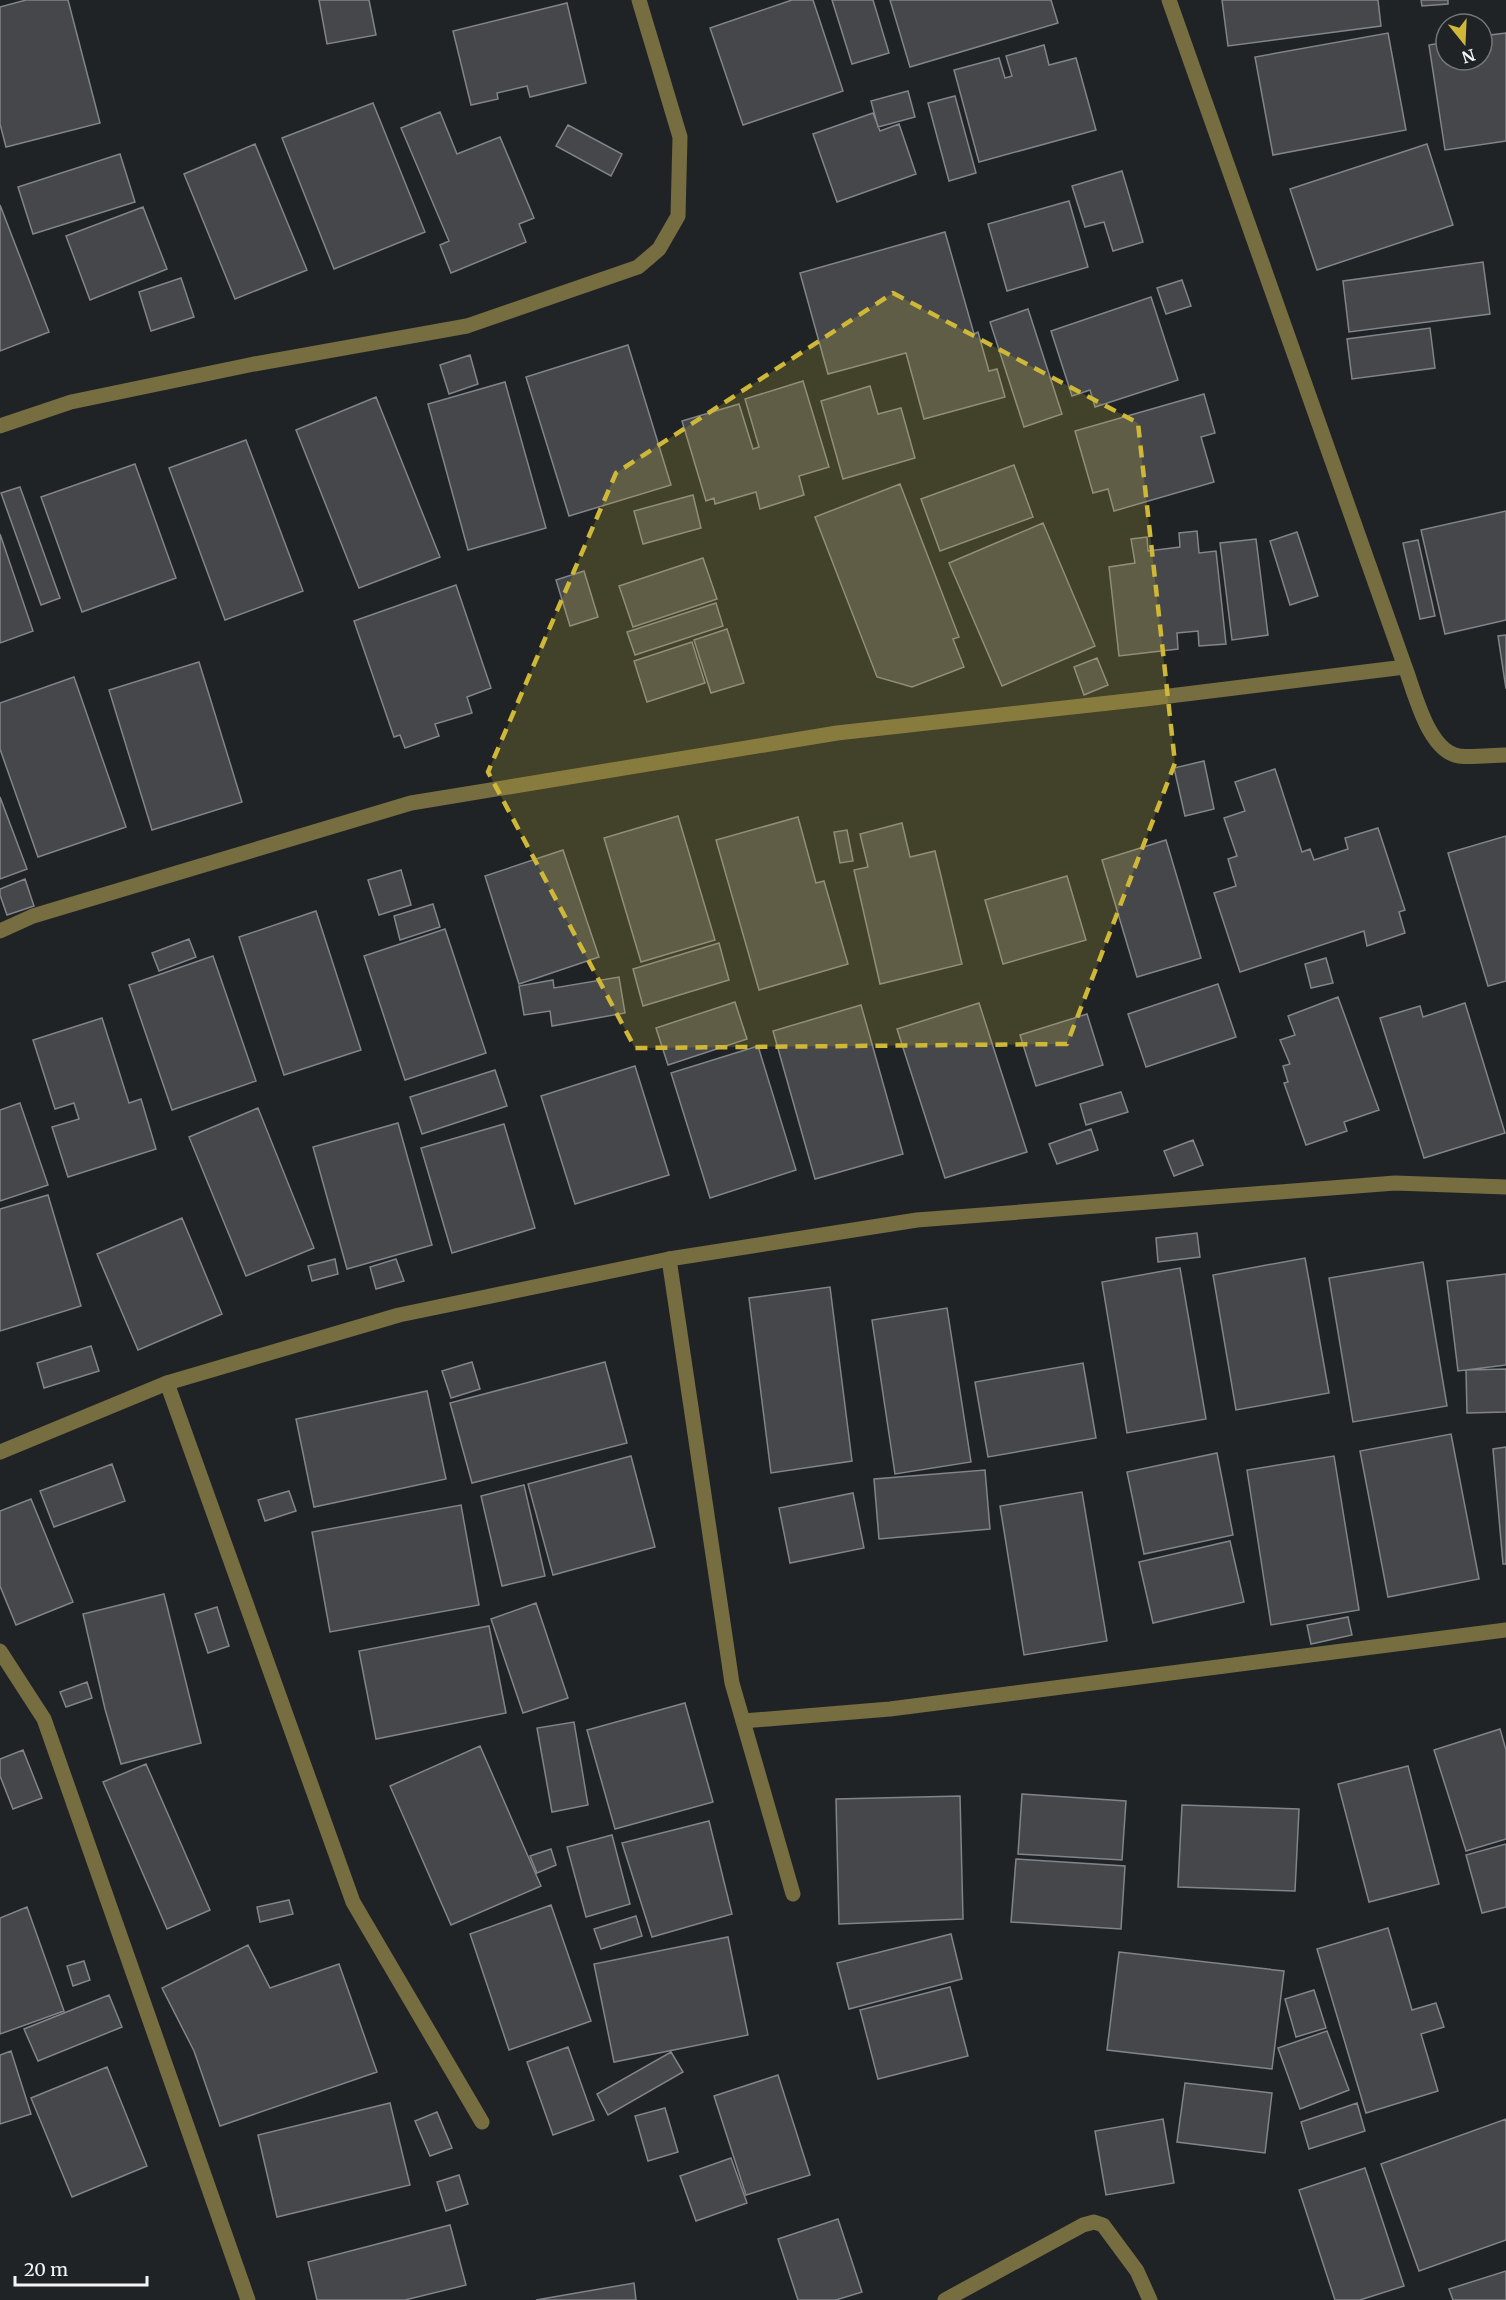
<svg xmlns="http://www.w3.org/2000/svg" width="1506" height="2300" font-family="Merriweather,serif">
<style>
.building{fill:#45474a;stroke:#818488;stroke-width:1.5}
.lines{fill:none;stroke-linecap:round;stroke-linejoin:round}
.lane{stroke:#766d40;stroke-width:15}
.street{stroke:#766d40;stroke-width:15}
.marked{fill:#cfb837;fill-opacity:0.2;stroke:#cfb837;stroke-width:4.5;stroke-dasharray:12 8;stroke-linejoin:round}
</style>
<rect width="100%" height="100%" fill="#202326"/>
<path class="building" d="M26,0H68L100,123L6,147L0,124V7Z
M319,0H369L376,35L327,44Z
M792,0H813L843,91L743,125L710,28Z
M832,0H873L889,53L852,64Z
M890,0H1051L1058,23L910,67Z
M1222,0H1378L1381,26L1228,46Z
M1421,0H1448V4L1422,6Z
M567,3L586,83L530,97L527,86L497,93L498,99L471,105L453,31Z
M1388,33L1406,130L1273,155L1255,57Z
M1506,33V141L1445,150L1429,45L1446,42V60H1482V36Z
M1044,45L1049,65L1076,58L1096,130L979,162L954,70L999,58L1005,78L1012,76L1006,56Z
M908,91L915,117L878,127L871,101Z
M955,96L976,173L949,181L928,103Z
M373,103L425,232L334,269L282,138Z
M440,112L457,154L500,137L534,218L519,224L526,242L451,273L440,245L449,241L401,128Z
M873,113L880,131L899,124L916,174L837,202L813,134Z
M568,125L622,154L611,176L556,146Z
M255,144L307,270L235,299L184,174Z
M1427,144L1453,225L1317,270L1290,189Z
M120,154L135,202L33,234L18,187Z
M1122,171L1143,242L1113,251L1104,222L1085,227L1072,186Z
M1069,201L1088,267L1007,291L988,224Z
M0,205L49,332L0,351Z
M143,207L167,269L90,300L66,236Z
M945,232L974,334L978,332L989,371L997,369L1005,397L924,419L906,353L828,374L800,273Z
M1483,262L1490,314L1349,332L1343,281Z
M181,278L194,317L151,331L139,292Z
M1182,280L1191,306L1166,314L1157,288Z
M1151,297L1178,380L1095,407L1090,390L1072,396L1051,331Z
M1028,309L1062,414L1024,427L990,322Z
M1430,328L1435,368L1352,379L1347,339Z
M628,345L671,485L569,516L526,377Z
M470,355L478,384L449,394L440,365Z
M803,381L829,467L799,476L804,495L760,509L756,492L715,504L714,498L706,501L682,421L739,404L753,449L759,447L745,399Z
M505,382L546,528L468,550L428,404Z
M870,386L878,414L901,408L915,458L843,479L821,401Z
M1204,394L1215,433L1201,437L1214,482L1114,511L1108,489L1093,493L1075,431Z
M376,397L440,557L359,588L296,430Z
M246,440L303,591L225,620L169,468Z
M135,464L176,578L82,612L41,497Z
M1014,465L1033,517L940,551L921,499Z
M900,484L959,637L953,639L964,667L912,687L877,677L815,517Z
M20,487L60,598L41,605L1,493Z
M693,495L701,528L643,544L634,511Z
M1506,511V620L1445,634L1421,530Z
M1043,523L1095,646L1002,686L949,563Z
M1197,531L1199,553L1216,551L1226,644L1199,646L1198,631L1177,633L1178,649L1119,656L1109,567L1135,563L1131,539L1147,537L1148,551L1180,547L1179,533Z
M1297,532L1318,596L1290,605L1270,541Z
M0,534L33,631L0,643Z
M1256,539L1268,635L1232,640L1220,543Z
M1418,540L1435,616L1420,619L1403,543Z
M703,558L717,599L633,627L619,586Z
M584,571L598,617L570,626L556,580Z
M456,585L491,688L467,697L472,713L435,724L439,736L405,748L400,735L394,737L354,621Z
M716,603L723,626L635,655L627,632Z
M727,629L744,683L711,693L694,640Z
M1506,635V689L1498,636Z
M692,642L705,683L647,702L634,661Z
M1097,658L1108,685L1084,695L1074,667Z
M199,662L242,802L152,830L109,690Z
M74,677L126,827L38,857L0,749V703Z
M1204,761L1214,809L1185,816L1174,768Z
M1275,769L1302,852L1310,849L1314,860L1348,849L1345,838L1378,828L1405,910L1399,912L1405,933L1367,946L1364,931L1240,972L1214,893L1236,886L1228,859L1237,856L1224,818L1245,811L1235,782Z
M0,797L27,869L0,879Z
M678,816L715,940L641,962L604,838Z
M798,817L816,883L824,881L848,964L759,990L716,840Z
M902,823L910,857L935,851L962,964L880,984L854,870L868,867L860,834Z
M847,830L853,861L840,863L834,832Z
M1506,836V981L1488,986L1448,853Z
M1166,840L1201,958L1137,977L1102,860Z
M563,850L599,957L519,984L485,876Z
M401,870L411,905L379,915L368,880Z
M1067,876L1086,940L1003,964L985,900Z
M25,879L34,906L7,915L0,895V889Z
M433,904L440,927L400,940L394,916Z
M316,911L361,1050L284,1075L239,937Z
M445,929L486,1053L405,1080L364,956Z
M189,939L196,957L159,971L152,953Z
M719,943L729,980L643,1006L633,969Z
M213,956L256,1081L172,1110L129,985Z
M1326,958L1333,983L1311,988L1305,964Z
M619,977L625,1013L552,1026L550,1011L524,1015L519,986L553,980L554,988Z
M1218,984L1236,1037L1146,1067L1128,1014Z
M1338,997L1379,1110L1344,1122L1347,1131L1306,1145L1284,1083L1288,1082L1283,1066L1290,1064L1280,1040L1295,1035L1288,1016Z
M735,1002L747,1039L668,1065L656,1028Z
M979,1003L1027,1152L945,1178L897,1029Z
M1465,1003L1505,1133L1424,1158L1380,1018L1420,1006L1423,1017Z
M861,1005L903,1154L815,1179L773,1031Z
M1087,1014L1103,1065L1036,1086L1020,1035Z
M102,1018L129,1103L141,1099L156,1149L68,1177L52,1127L79,1119L74,1103L55,1109L33,1040Z
M758,1046L796,1170L710,1198L671,1073Z
M635,1066L669,1175L575,1204L541,1096Z
M495,1070L507,1106L422,1134L410,1097Z
M1121,1092L1128,1112L1086,1125L1080,1104Z
M20,1103L48,1185L0,1201V1110Z
M258,1108L314,1248L246,1276L189,1137Z
M398,1123L432,1245L347,1269L313,1147Z
M504,1124L535,1228L452,1253L421,1148Z
M1091,1129L1098,1150L1057,1164L1049,1144Z
M1193,1140L1203,1165L1174,1176L1164,1151Z
M48,1195L81,1306L0,1331V1209Z
M182,1218L222,1314L138,1350L97,1254Z
M1197,1233L1200,1257L1158,1262L1156,1238Z
M1305,1258L1329,1393L1236,1410L1213,1275Z
M335,1259L338,1274L312,1281L308,1266Z
M396,1259L404,1281L376,1289L370,1267Z
M1423,1262L1447,1406L1353,1422L1329,1278Z
M1180,1268L1206,1419L1127,1433L1102,1282Z
M1506,1274V1365L1458,1371L1447,1281Z
M830,1287L852,1461L771,1473L749,1298Z
M947,1308L971,1462L895,1474L872,1320Z
M91,1346L99,1371L44,1388L37,1363Z
M472,1362L480,1389L451,1398L442,1371Z
M605,1362L627,1443L472,1483L450,1403Z
M1083,1363L1096,1438L988,1457L975,1382Z
M1506,1369V1412L1467,1413L1466,1370Z
M427,1391L446,1479L314,1507L296,1419Z
M1451,1434L1479,1579L1388,1597L1360,1451Z
M1506,1447V1564H1503L1493,1449Z
M1217,1453L1233,1535L1144,1554L1127,1472Z
M631,1456L655,1547L553,1575L528,1484Z
M1334,1456L1359,1610L1271,1625L1247,1470Z
M112,1464L125,1501L54,1527L40,1491Z
M985,1470L990,1529L879,1539L874,1479Z
M524,1485L545,1576L502,1586L481,1496Z
M289,1491L296,1511L265,1521L258,1500Z
M1082,1492L1107,1641L1024,1655L1000,1506Z
M853,1493L864,1548L790,1563L779,1508Z
M31,1499L73,1602L16,1625L0,1586V1511Z
M461,1505L479,1605L330,1632L312,1532Z
M1230,1541L1244,1602L1153,1623L1139,1562Z
M164,1594L201,1743L121,1764L105,1709L83,1614Z
M536,1603L568,1698L523,1713L491,1619Z
M217,1607L229,1646L208,1653L195,1614Z
M1348,1617L1352,1635L1311,1644L1307,1625Z
M489,1626L506,1713L376,1739L359,1651Z
M87,1682L92,1698L66,1707L60,1692Z
M685,1703L713,1802L615,1829L587,1730Z
M574,1722L588,1805L552,1812L537,1728Z
M1500,1729L1506,1750V1839L1466,1851L1434,1750Z
M480,1746L541,1886L451,1925L390,1786Z
M23,1750L42,1798L13,1809L0,1776V1759Z
M146,1764L210,1910L167,1929L103,1782Z
M1408,1766L1439,1884L1369,1902L1338,1784Z
M1022,1794L1126,1801L1122,1860L1018,1854Z
M960,1796L963,1919L839,1924L836,1799Z
M1182,1805L1299,1809L1295,1891L1178,1887Z
M709,1821L732,1914L652,1937L622,1843Z
M612,1835L630,1904L586,1917L567,1847Z
M1506,1844V1907L1482,1913L1466,1855Z
M551,1849L556,1865L537,1873L530,1856Z
M1016,1859L1125,1866L1121,1929L1011,1922Z
M289,1900L293,1914L260,1922L257,1907Z
M551,1905L591,2021L509,2050L470,1934Z
M27,1907L64,2011L0,2034V1918Z
M636,1916L642,1936L601,1949L594,1929Z
M1388,1928L1412,2010L1436,2003L1444,2027L1421,2034L1438,2091L1366,2113L1317,1949Z
M951,1934L962,1979L849,2009L837,1963Z
M728,1937L748,2035L614,2062L594,1964Z
M248,1945L270,1988L339,1964L377,2072L220,2126L194,2051L162,1988Z
M1119,1952L1284,1971L1272,2069L1107,2050Z
M84,1961L90,1980L73,1986L67,1966Z
M950,1987L968,2056L878,2079L860,2010Z
M1314,1990L1326,2028L1296,2037L1285,1999Z
M109,1995L122,2027L38,2061L24,2029Z
M1327,2031L1349,2090L1300,2109L1278,2048Z
M568,2047L594,2120L553,2135L527,2062Z
M11,2051L31,2114L0,2124V2055Z
M671,2052L683,2072L608,2115L597,2094Z
M107,2067L147,2166L72,2197L31,2098Z
M778,2075L810,2175L746,2195L714,2096Z
M1185,2083L1272,2093L1265,2153L1177,2142Z
M390,2103L410,2185L277,2217L258,2135Z
M1357,2103L1365,2131L1309,2149L1301,2122Z
M665,2108L678,2152L648,2161L635,2116Z
M437,2112L452,2148L430,2156L415,2121Z
M1163,2119L1174,2183L1106,2195L1095,2131Z
M1506,2119V2240L1419,2271L1381,2164Z
M731,2158L747,2203L696,2221L680,2176Z
M1365,2168L1404,2286L1360,2300H1335L1299,2190Z
M459,2175L468,2204L446,2211L437,2182Z
M838,2219L862,2292L836,2300H798L778,2239Z
M450,2225L466,2285L405,2300H317L308,2262Z
M1506,2271V2300H1453L1449,2289Z
M634,2283L636,2300H536Z"/>
<g class="lines">
<path class="lane" d="M669,1259L732,1683L793,1894
M167,1383L353,1902L482,2122
M945,2300L1083,2225L1094,2222L1103,2225L1137,2271L1150,2300"/>
<path class="street" d="M1169,0L1405,667C1415,693 1428,751 1459,756C1474,758 1491,755 1506,755
M0,426L71,402L254,364L467,326L638,267L659,249L678,216L680,137L639,0
M0,931L33,916L411,803L837,733L1145,699L1405,667
M0,1452L167,1383L399,1315L669,1259L917,1220L1395,1183L1506,1187
M0,1651L44,1719L248,2300
M743,1721L890,1709L1506,1630"/>
</g>
<path class="marked" d="M893,293L1138,423L1175,763L1067,1044L635,1048L488,772L616,473Z"/>
<g transform="translate(1464 42) rotate(162)"><circle r="28" fill="#202326" stroke="#74777a" stroke-width="1.5"/>
<path d="M0-4.5L10 22L0 15L-10 22Z" fill="#cfb837"/>
<text y="-9" font-size="16" font-weight="bold" text-anchor="middle" fill="#f3f5f7">N</text>
</g>
<path d="M15 2276v9h132v-9" fill="none" stroke="#f3f5f7" stroke-width="3"/>
<text x="24" y="2276" font-size="18" fill="#f3f5f7" stroke="#202326" stroke-width="4.5" paint-order="stroke">20 m</text>
</svg>
